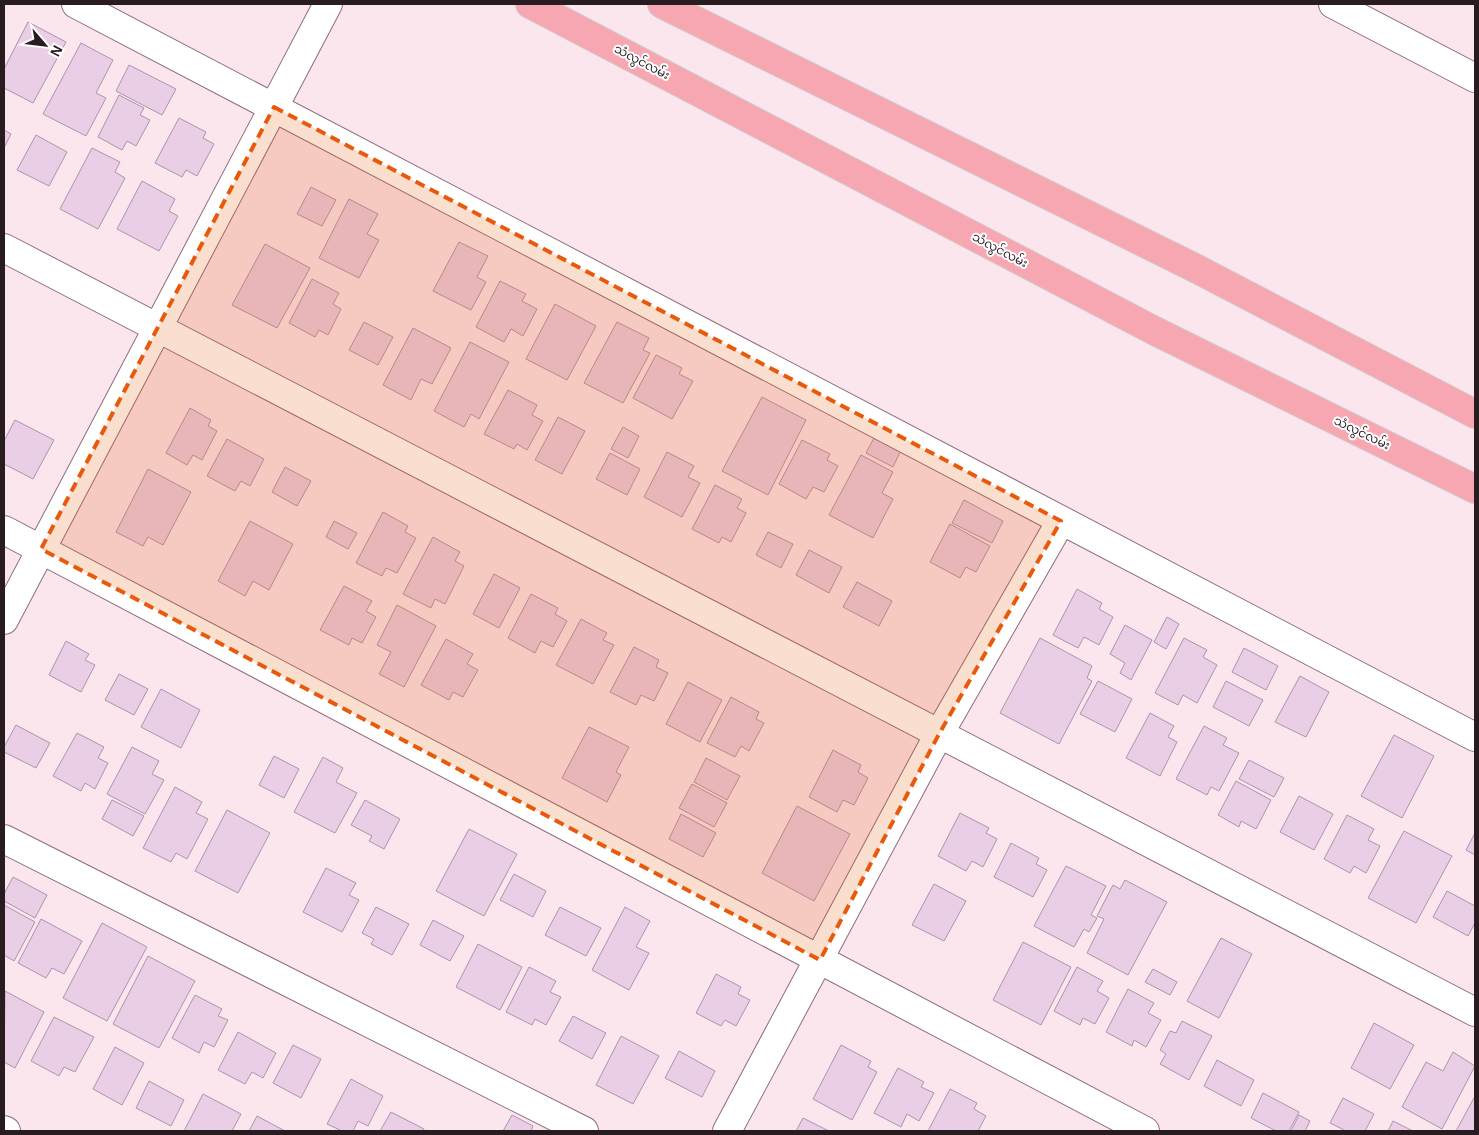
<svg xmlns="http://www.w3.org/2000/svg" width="1479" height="1135" font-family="Arial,'Noto Sans Myanmar',sans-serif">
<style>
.building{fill:#e9cee5;stroke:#ad94aa}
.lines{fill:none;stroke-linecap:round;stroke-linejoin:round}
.minor-casing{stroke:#8d6e7a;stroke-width:30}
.major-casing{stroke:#d0cdce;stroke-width:30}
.minor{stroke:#fff;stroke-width:28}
.major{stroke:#f7a7b1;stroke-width:28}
.marked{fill:#e8590c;fill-opacity:0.2;stroke:#e8590c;stroke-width:4;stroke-dasharray:10 6;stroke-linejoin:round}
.labels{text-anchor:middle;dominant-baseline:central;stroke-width:4;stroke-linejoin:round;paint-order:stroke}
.street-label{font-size:12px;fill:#291c21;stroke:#fff}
</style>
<rect width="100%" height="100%" fill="#fbe6ee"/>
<path class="building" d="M28,22L66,42L33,103L4,88V69Z
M81,43L113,60L96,93L106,98L86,136L43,114Z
M129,65L176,89L162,115L116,91Z
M119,95L144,108L140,115L150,120L136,146L127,141L122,150L98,137Z
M179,118L206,132L203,138L214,144L197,176L186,170L182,177L155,163Z
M4,130L11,134L4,148Z
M36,135L67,152L49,186L17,170Z
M92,148L120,162L115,172L125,178L98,229L60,209Z
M142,181L175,199L169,211L178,216L159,251L117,229Z
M311,187L336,200L322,226L297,214Z
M349,199L378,214L367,234L379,240L359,278L319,258Z
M459,242L488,256L477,277L486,282L471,310L433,291Z
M265,244L310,268L277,328L232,305Z
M312,279L339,293L333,304L341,309L328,335L319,330L315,337L289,323Z
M500,281L526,294L522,301L537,309L523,336L511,329L504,342L476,327Z
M555,304L596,326L567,380L526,359Z
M364,322L393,337L378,365L349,350Z
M617,322L649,338L643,350L650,353L623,403L584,383Z
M413,328L451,348L432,384L421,379L411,400L383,385Z
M470,342L509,362L479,419L471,414L464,427L434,411Z
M656,355L682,368L679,374L693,381L672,419L633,398Z
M508,390L537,405L532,415L543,421L527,450L517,444L514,449L484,434Z
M762,397L806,420L768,495L722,471Z
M190,408L211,420L208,426L217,431L202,460L193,455L187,465L166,453Z
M558,417L585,431L562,474L535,460Z
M15,420L54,440L33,479L4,464V441Z
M623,427L639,436L628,458L611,449Z
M875,436L901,450L893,467L866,453Z
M227,439L264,459L250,486L241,481L235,491L207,476Z
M802,440L830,454L827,460L838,466L824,492L813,487L806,499L779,484Z
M667,452L694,466L688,477L700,483L682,517L644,497Z
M610,453L640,469L627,495L596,479Z
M861,455L893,472L882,493L893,499L873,538L829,515Z
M285,467L311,481L297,506L272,492Z
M148,469L191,492L163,545L148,537L143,546L116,532Z
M715,485L742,499L737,508L746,513L731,542L722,537L719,543L692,529Z
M964,500L1003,521L992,543L952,523Z
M383,512L408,526L405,532L416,538L397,573L386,568L382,576L356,563Z
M250,521L293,544L269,590L253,581L245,596L218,581Z
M334,521L357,533L348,549L326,537Z
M950,524L990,546L976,572L966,567L960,578L930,562Z
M768,532L793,544L781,568L756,555Z
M433,537L460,552L455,561L464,566L445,604L435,599L431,608L403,594Z
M809,550L842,567L829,593L796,575Z
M494,574L520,588L499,628L473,614Z
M857,582L892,601L879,626L843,607Z
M344,586L372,601L366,611L376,617L362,643L352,638L349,645L320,630Z
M1077,589L1102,603L1099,609L1113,617L1099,645L1084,637L1078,648L1053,635Z
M531,594L558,608L555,614L567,621L553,647L541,641L535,653L508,638Z
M397,605L436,626L404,687L379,674L391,652L377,645Z
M1167,617L1179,624L1166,649L1154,642Z
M581,619L607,633L603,640L614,645L593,684L556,665Z
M1125,625L1152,640L1131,680L1120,673L1125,663L1110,654Z
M1040,638L1092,666L1087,678L1092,681L1059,744L1000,713Z
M1184,638L1207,650L1203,657L1217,665L1197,703L1183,695L1178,705L1155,693Z
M446,639L473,654L467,664L478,670L463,697L453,692L449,700L421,685Z
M66,641L89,654L85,660L95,665L81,692L49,675Z
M634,647L659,660L656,667L668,673L654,701L641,695L636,705L610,692Z
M1244,648L1278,666L1266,690L1232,672Z
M119,674L148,689L134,715L105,700Z
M1300,676L1329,692L1306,737L1275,722Z
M1098,681L1132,699L1115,732L1080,714Z
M1226,681L1263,700L1249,726L1213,707Z
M688,682L722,700L700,742L666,724Z
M161,689L200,710L181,748L141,727Z
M731,697L759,712L756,719L764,723L749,751L741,746L735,757L707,743Z
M1150,713L1174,726L1168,737L1177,742L1160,776L1126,758Z
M16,725L50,743L36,768L4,752V747Z
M1204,726L1227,738L1223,745L1239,753L1219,791L1211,787L1207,795L1176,779Z
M589,727L629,747L616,772L621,775L607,802L562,778Z
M77,733L104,747L98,758L108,763L95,789L85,783L81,791L53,776Z
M1394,735L1434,756L1402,818L1361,796Z
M132,747L159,761L152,774L164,780L145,814L107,794Z
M833,750L861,765L858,772L868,778L854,805L843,800L837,812L809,797Z
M274,756L299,769L284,798L259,785Z
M323,757L343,768L336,782L357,793L335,833L294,812Z
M706,758L740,776L727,800L694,782Z
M1249,760L1284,778L1274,797L1239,779Z
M1236,781L1271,800L1256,829L1241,821L1239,827L1218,815Z
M692,784L727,803L714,827L679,808Z
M175,787L202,802L196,813L208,819L187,859L176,853L171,862L143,848Z
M1299,796L1333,814L1314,850L1280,832Z
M112,800L144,816L133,836L102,819Z
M365,800L400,819L384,849L369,841L372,836L351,825Z
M797,806L850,834L814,901L762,873Z
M227,810L270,833L238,893L195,871Z
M960,813L989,828L986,833L997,839L983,867L972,861L966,871L938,856Z
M681,814L716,833L703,857L669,839Z
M1347,815L1374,829L1368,840L1380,846L1366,873L1354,866L1350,873L1324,859Z
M469,829L517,854L484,916L436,891Z
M1404,831L1452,856L1416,923L1368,898Z
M1475,833V855L1466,850Z
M1011,843L1039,858L1036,864L1047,870L1033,897L994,877Z
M1066,866L1106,886L1091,915L1097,918L1089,932L1084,929L1074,947L1034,926Z
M326,868L356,883L349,895L359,900L342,932L303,912Z
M514,874L546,891L533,917L500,900Z
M13,877L47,895L35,918L4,901V894Z
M1125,880L1167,902L1128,975L1087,953L1104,919L1097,916L1113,885L1120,889Z
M934,884L966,901L944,941L912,925Z
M1447,891L1475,906V923L1468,936L1433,917Z
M4,905L35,922L14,961L4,955Z
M376,907L409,924L392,955L371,944L374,939L362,933Z
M560,907L601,928L586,956L545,935Z
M625,907L650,921L636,947L649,953L629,990L592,970Z
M41,919L82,941L64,974L52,968L46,978L18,963Z
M433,920L464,936L450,961L420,945Z
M102,923L147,947L107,1021L63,998Z
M1221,938L1252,954L1219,1018L1187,1001Z
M1023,942L1071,967L1041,1025L993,1000Z
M478,944L522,967L500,1010L456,987Z
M148,956L195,981L159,1048L113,1024Z
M529,967L556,981L550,992L561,997L546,1025L535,1019L532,1025L506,1012Z
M1077,967L1103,981L1097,991L1109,998L1095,1024L1083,1018L1080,1025L1054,1011Z
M1153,969L1177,982L1170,995L1145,982Z
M716,974L741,987L738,994L750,1000L736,1026L725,1020L721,1026L696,1013Z
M1128,989L1154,1003L1148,1013L1161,1020L1146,1047L1134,1040L1132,1046L1106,1032Z
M5,991L44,1012L15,1068L4,1062Z
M195,995L222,1009L218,1016L228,1020L214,1047L204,1042L199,1053L172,1038Z
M573,1016L606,1033L592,1059L559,1041Z
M54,1017L94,1037L75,1072L64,1067L59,1076L31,1061Z
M1182,1021L1212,1036L1189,1080L1160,1064L1166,1054L1160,1050L1170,1031L1176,1033Z
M1374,1023L1414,1045L1390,1089L1351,1068Z
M238,1032L276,1053L263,1078L252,1072L245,1084L218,1070Z
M621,1036L659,1056L633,1104L596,1085Z
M293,1045L321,1059L301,1098L273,1083Z
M841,1045L871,1061L868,1067L877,1072L852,1120L813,1099Z
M115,1047L144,1063L122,1105L93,1089Z
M679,1051L715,1071L702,1097L665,1078Z
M1453,1052L1475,1066L1442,1129L1402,1107L1426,1062L1443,1071Z
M1217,1060L1254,1080L1241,1106L1204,1086Z
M898,1068L924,1082L921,1087L934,1093L919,1121L907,1114L901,1127L874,1113Z
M351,1079L383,1096L368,1126L358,1121L353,1131H342L327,1124Z
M149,1081L184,1100L171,1126L136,1108Z
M950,1089L977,1103L974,1109L986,1116L978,1131H928Z
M1263,1093L1299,1112L1289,1131H1276L1251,1118Z
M203,1094L241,1114L232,1131H184Z
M1475,1096V1131H1456Z
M1343,1098L1374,1114L1365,1131H1346L1330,1123Z
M391,1112L424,1129L423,1131H380Z
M512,1115L533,1126L531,1131H503Z
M1299,1115L1310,1121L1305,1131H1291Z
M257,1116L285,1131H249Z
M803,1118L829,1131H796Z
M1393,1121L1413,1131H1388Z"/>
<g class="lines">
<g class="minor-casing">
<path id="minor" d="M76,4L1475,737
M1333,4L1475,78
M4,248L1475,1012
M4,530L1145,1131
M4,620L328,4
M4,839L584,1131
M4,1130L6,1131
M727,1131L939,734L1061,521"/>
</g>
<g class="major-casing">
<path id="major" d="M530,4L1155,331L1475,489
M662,4L1197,269L1475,414"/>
</g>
<use href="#minor" class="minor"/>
<use href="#major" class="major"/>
</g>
<path class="marked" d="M274,107L1061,521L939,734L820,960L41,549Z"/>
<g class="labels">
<g class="street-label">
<text transform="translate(642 62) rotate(28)">သံလွင်လမ်း</text>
<text transform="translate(1000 250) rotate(28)">သံလွင်လမ်း</text>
<text transform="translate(1362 433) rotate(26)">သံလွင်လမ်း</text>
</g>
</g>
<rect width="1479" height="1135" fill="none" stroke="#291c21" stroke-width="10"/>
<g transform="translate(45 45) rotate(118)" stroke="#ffffff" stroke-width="4" paint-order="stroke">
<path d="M0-4L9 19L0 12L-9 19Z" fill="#291c21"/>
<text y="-8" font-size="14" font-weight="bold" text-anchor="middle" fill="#291c21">N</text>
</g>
</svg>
